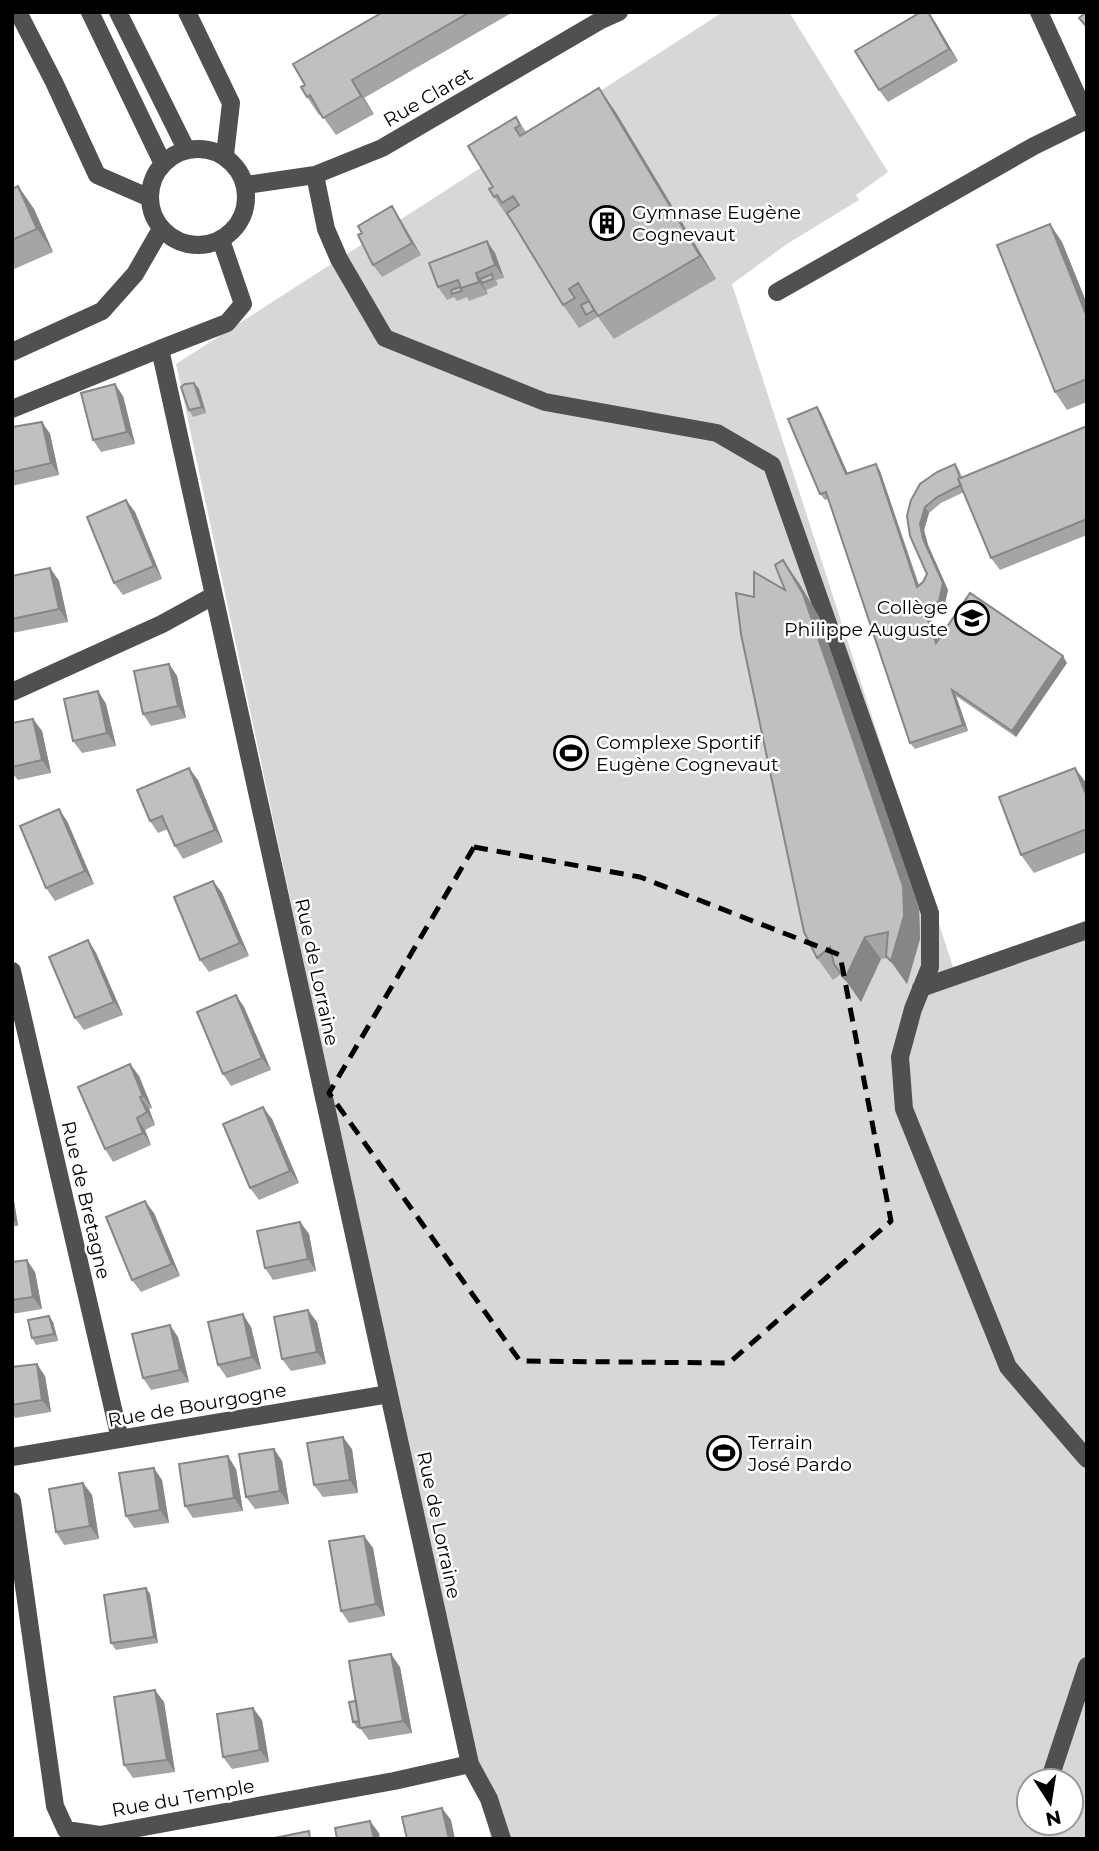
<svg xmlns="http://www.w3.org/2000/svg" width="1099" height="1851" font-family="Montserrat,sans-serif">
<style>
.green{fill:#d7d7d7;fill-rule:evenodd}
.lines{fill:none;stroke-linecap:round;stroke-linejoin:round}
.minor{stroke:#505050;stroke-width:18}
.wall{fill:#a5a5a5}
.shaded-wall{fill:#868686}
.building{fill:#c0c0c0;stroke:#868686;stroke-width:2}
.marked{fill:none;stroke:#000;stroke-width:5;stroke-dasharray:14 9;stroke-linejoin:round}
.labels{text-anchor:middle;dominant-baseline:central;stroke-width:5;stroke-linejoin:round;paint-order:stroke}
.street-label{font-size:19px;fill:#000;stroke:#fff}
.poi-label{font-size:19px;fill:#000;stroke:#fff;text-anchor:start}
</style>
<rect width="100%" height="100%" fill="#fff"/>
<path class="green" d="M723,12H789L888,172L856,195L859,200L787,244L732,284L954,970L1087,930V1839H491L176,364ZM1029,1781H1071V1823H1029Z"/>
<g class="lines">
<path class="minor" d="M18,12L54,82L97,175L150,198
M90,12L163,164
M118,12L186,149
M187,12L231,103L225,155
M1039,12L1087,117
M150 197a48 48 0 1 1 96 0a48 48 0 1 1-96 0Z
M315,175L326,229L339,259L385,338L545,402L717,433L772,465L930,913V967L913,1009L900,1057L904,1109L1008,1367L1087,1459
M246,185L315,175L382,148L601,20L619,12
M221,240L243,304L227,323L160,349L470,1764L489,1799L502,1839
M777,292L1034,146L1087,120
M12,352L102,311L135,274L161,229
M12,409L160,349
M12,692L162,624L213,596
M12,971L120,1439
M921,988L1087,930
M12,1457L389,1394
M12,1501L55,1806L66,1830L100,1835L394,1781L470,1764
M1049,1781L1087,1666"/>
</g>
<path class="wall" d="M383,12H513L364,98L374,114L336,135L321,114L319,115L307,97L305,85Z
M935,22L958,61L888,102L879,90Z
M615,111L716,279L614,339L598,317L579,328L563,305L511,219L510,220L494,197L493,187L516,117L526,132Z
M18,186L34,209L53,252L12,270V189Z
M400,219L421,255L382,277L373,265Z
M1062,242L1087,304V402L1067,410L1055,392Z
M495,253L504,278L496,280L498,285L486,290L488,294L469,301L467,297L457,301L454,297L447,300L438,287Z
M194,383L199,389L206,413L193,417L189,410Z
M123,396L135,444L101,452L93,440Z
M817,407L821,413L848,474L876,464L880,471L919,585L923,582L927,574L907,516L955,464L959,470L962,477L1087,426V535L1000,570L991,558L964,492L941,503L929,513L924,530L928,545L948,590L944,607L930,617L938,641L1067,663L1016,737L956,696L968,731L915,749L910,743L828,499L825,500L820,494Z
M42,422L50,434L59,475L12,486V427Z
M126,500L135,512L162,579L123,595L114,583Z
M50,568L59,581L68,622L12,633V576Z
M799,583L819,617L919,908L920,939L907,984L888,958L881,959L861,1002L841,974L833,980L817,958L785,590Z
M169,664L177,676L186,718L151,726L143,714Z
M98,691L106,704L116,746L82,753L73,741Z
M33,719L42,731L51,773L18,780L12,773V723Z
M198,780L223,842L183,859L175,846L168,829L158,833L150,821Z
M1087,784V852L1034,873L1021,855Z
M67,821L94,884L55,901L46,888Z
M213,881L222,893L249,956L209,972L200,960Z
M88,940L96,953L123,1015L84,1030L75,1018Z
M244,1007L271,1070L231,1086L223,1074Z
M130,1064L139,1076L152,1108L149,1109L155,1125L145,1130L151,1145L113,1162L105,1149Z
M272,1119L299,1183L259,1200L250,1188Z
M12,1188L18,1226H12Z
M154,1213L180,1276L141,1292L132,1280Z
M300,1222L309,1234L316,1271L273,1280L265,1268Z
M12,1262L35,1272L42,1309L12,1314Z
M49,1316L53,1322L58,1341L36,1345L32,1338Z
M317,1322L326,1364L291,1371L282,1359Z
M251,1327L261,1369L227,1378L218,1365Z
M178,1337L189,1382L151,1390L143,1378Z
M12,1367L45,1376L51,1412L15,1418L12,1414Z
M274,1449L282,1461L289,1504L255,1509L246,1497Z
M352,1449L358,1493L323,1497L314,1485Z
M236,1469L243,1511L193,1518L185,1506Z
M162,1480L169,1523L134,1528L126,1516Z
M83,1483L92,1495L99,1539L64,1545L56,1532Z
M364,1536L373,1548L385,1616L349,1623L341,1611Z
M146,1588L150,1594L158,1643L116,1650L111,1643Z
M400,1667L412,1733L369,1740L360,1728H357L353,1722L356,1701Z
M164,1702L175,1772L133,1778L124,1765Z
M262,1720L269,1762L232,1769L223,1757Z"/>
<path class="shaded-wall" d="M928,12L935,22L958,61L949,49Z
M352,80L364,98L374,114L361,96Z
M599,88L615,111L716,279L700,256Z
M18,186L34,209L53,252L37,229Z
M392,206L400,219L421,255L412,243Z
M1050,224L1062,242L1087,304V317Z
M487,241L495,253L504,278L495,265Z
M476,273L483,283H482L488,294L479,282Z
M194,383L199,389L206,413L202,407Z
M115,384L123,396L135,444L127,432Z
M817,407L821,413L851,481L846,474Z
M42,422L50,434L59,475L51,463Z
M876,464L880,471L921,593L917,587Z
M126,500L135,512L162,579L154,566Z
M925,507L929,513L924,530L928,545L948,590L944,607L939,601L920,524Z
M783,560L799,583L819,617L919,908L920,939L907,984L891,961L904,916Z
M50,568L59,581L68,622L59,609Z
M925,611L930,617L940,649L936,643Z
M1063,656L1067,663L1016,737L1012,731Z
M169,664L177,676L186,718L178,706Z
M952,690L956,696L968,731L963,725Z
M98,691L106,704L116,746L107,733Z
M33,719L42,731L51,773L42,760Z
M189,768L198,780L223,842L215,830Z
M1075,768L1087,784V796Z
M59,809L67,821L94,884L85,871Z
M213,881L222,893L249,956L240,943Z
M865,937L881,959L861,1002L845,979Z
M88,940L96,953L123,1015L114,1002Z
M236,995L244,1007L271,1070L262,1058Z
M130,1064L139,1076L152,1108L143,1096Z
M140,1097L149,1109L155,1125L147,1112Z
M263,1107L272,1119L299,1183L290,1171Z
M137,1118L145,1130L151,1145L143,1133Z
M12,1188L18,1226L12,1217Z
M145,1201L154,1213L180,1276L172,1264Z
M300,1222L309,1234L316,1271L308,1259Z
M27,1260L35,1272L42,1309L33,1297Z
M308,1310L317,1322L326,1364L317,1352Z
M243,1314L251,1327L261,1369L252,1357Z
M49,1316L53,1322L58,1341L54,1334Z
M170,1325L178,1337L189,1382L180,1370Z
M37,1364L45,1376L51,1412L42,1400Z
M343,1437L352,1449L358,1493L350,1480Z
M274,1449L282,1461L289,1504L280,1491Z
M228,1456L236,1469L243,1511L234,1498Z
M154,1468L162,1480L169,1523L160,1510Z
M83,1483L92,1495L99,1539L90,1526Z
M364,1536L373,1548L385,1616L376,1604Z
M146,1588L150,1594L158,1643L154,1637Z
M391,1654L400,1667L412,1733L403,1721Z
M155,1690L164,1702L175,1772L167,1760Z
M253,1708L262,1720L269,1762L260,1750Z
M442,1808L451,1820L455,1839H449Z
M370,1821L379,1833L380,1839H374Z"/>
<path class="building" d="M383,12H470L352,80L361,96L323,118L310,95L307,97L301,87L305,85L293,64Z
M921,12H928L949,49L879,90L855,51Z
M1086,12H1087V27L1079,18Z
M599,88L700,256L598,316L578,283L569,289L575,298L563,305L507,213L519,205L513,196L502,203L497,195L494,197L489,189L493,187L468,146L516,117L520,125L515,128L520,136Z
M18,186L37,229L12,240V189Z
M392,206L412,243L373,265L358,235L362,233L358,226Z
M1050,224L1087,317V379L1055,392L997,245Z
M487,241L495,265L476,273L479,282L461,288L458,280L438,287L429,263Z
M492,274L493,279L482,283L480,279Z
M460,287L462,291L452,294L451,290Z
M589,301L594,310L586,315L581,305Z
M194,383L202,407L189,410L181,387L185,384Z
M115,384L127,432L93,440L81,393Z
M817,407L846,474L876,464L917,587L923,582L927,574L910,536L907,516L911,500L920,484L937,472L955,464L960,478L958,479L961,485L937,497L925,507L920,524L923,539L943,583L939,601L925,611L936,643L970,593L1063,656L1012,731L952,690L963,725L910,743L826,492L820,494L788,419Z
M42,422L51,463L12,472V427Z
M1087,426V519L991,558L958,479Z
M126,500L154,566L114,583L87,517Z
M783,560L803,594L903,886L904,916L891,961L886,956L888,932L865,937L845,979L834,964L830,947L817,958L804,932L741,634L736,593L754,597V572L785,590L775,565Z
M50,568L59,609L12,619V576Z
M169,664L178,706L143,714L134,671Z
M98,691L107,733L73,741L64,699Z
M33,719L42,760L12,767V723Z
M189,768L215,830L175,846L162,816L150,821L137,790Z
M1075,768L1087,796V829L1021,855L999,797Z
M59,809L85,871L46,888L20,826Z
M213,881L240,943L200,960L174,897Z
M88,940L114,1002L75,1018L49,957Z
M236,995L262,1058L223,1074L197,1012Z
M130,1064L143,1096L140,1097L147,1112L137,1118L143,1133L105,1149L78,1087Z
M263,1107L290,1171L250,1188L223,1124Z
M145,1201L172,1264L132,1280L106,1217Z
M300,1222L308,1259L265,1268L257,1231Z
M27,1260L33,1297L12,1300V1262Z
M308,1310L317,1352L282,1359L274,1317Z
M243,1314L252,1357L218,1365L208,1322Z
M49,1316L54,1334L32,1338L28,1320Z
M170,1325L180,1370L143,1378L132,1334Z
M37,1364L42,1400L12,1405V1367Z
M343,1437L350,1480L314,1485L307,1443Z
M274,1449L280,1491L246,1497L239,1454Z
M228,1456L234,1498L185,1506L179,1464Z
M154,1468L160,1510L126,1516L119,1473Z
M83,1483L90,1526L56,1532L49,1489Z
M364,1536L376,1604L341,1611L329,1541Z
M146,1588L154,1637L111,1643L104,1595Z
M391,1654L403,1721L360,1728L349,1661Z
M155,1690L167,1760L124,1765L114,1697Z
M356,1701L359,1721L353,1722L349,1702Z
M253,1708L260,1750L223,1757L217,1714Z
M442,1808L449,1839H407L402,1817Z
M370,1821L374,1839H337L335,1828Z
M309,1831L310,1839H274V1838Z"/>
<path class="marked" d="M474,847L640,877L840,955L891,1221L729,1363L520,1361L329,1093Z"/>
<defs>
<g id="building-ring" transform="scale(1.75)"><circle r="9.5" fill="#fff" stroke="#000" stroke-width="1.5"/><path d="M-4-6H4V6H1V3H-1V6H-4ZM-2.5-4.3h1.7v1.8h-1.7ZM.8-4.3h1.7v1.8H.8ZM-2.5-1h1.7V.8h-1.7ZM.8-1h1.7V.8H.8Z" fill="#000"/></g>
<g id="school-ring" transform="scale(1.75)"><circle r="9.5" fill="#fff" stroke="#000" stroke-width="1.5"/><path d="M0-5L7-2L0 1L-7-2ZM-4 1L0 2.5L4 1V4Q0 6-4 4Z" fill="#000"/></g>
<g id="stadium-ring" transform="scale(1.75)"><circle r="9.5" fill="#fff" stroke="#000" stroke-width="1.5"/><path d="M0-5a6.5 5 0 1 0 0 10a6.5 5 0 1 0 0-10ZM-3.5-1.8h7v3.6h-7Z" fill="#000"/></g>
</defs>
<g fill-rule="evenodd">
<use href="#building-ring" x="607" y="223"/>
<use href="#school-ring" x="972" y="618"/>
<use href="#stadium-ring" x="571" y="753"/>
<use href="#stadium-ring" x="724" y="1453"/>
</g>
<g class="labels">
<g class="street-label">
<text transform="translate(428 97) rotate(-30)">Rue Claret</text>
<text transform="translate(317 972) rotate(78)">Rue de Lorraine</text>
<text transform="translate(86 1200) rotate(77)">Rue de Bretagne</text>
<text transform="translate(197 1405) rotate(-10)">Rue de Bourgogne</text>
<text transform="translate(439 1525) rotate(78)">Rue de Lorraine</text>
<text transform="translate(183 1798) rotate(-10)">Rue du Temple</text>
</g>
<g class="poi-label">
<text x="632" y="212">Gymnase Eugène<tspan x="632" dy="22">Cognevaut</tspan></text>
<text x="948" y="607" text-anchor="end">Collège<tspan x="948" dy="22">Philippe Auguste</tspan></text>
<text x="596" y="742">Complexe Sportif<tspan x="596" dy="22">Eugène Cognevaut</tspan></text>
<text x="748" y="1442">Terrain<tspan x="748" dy="22">José Pardo</tspan></text>
</g>
</g>
<rect width="1099" height="1851" fill="none" stroke="#000000" stroke-width="28"/>
<g transform="translate(1050 1802) rotate(168)"><circle r="33" fill="#ffffff" stroke="#999999" stroke-width="2"/>
<path d="M0-5L12 26L0 18L-12 26Z" fill="#000000"/>
<text y="-10" font-size="19" font-weight="bold" text-anchor="middle" fill="#000000">N</text>
</g>
</svg>
